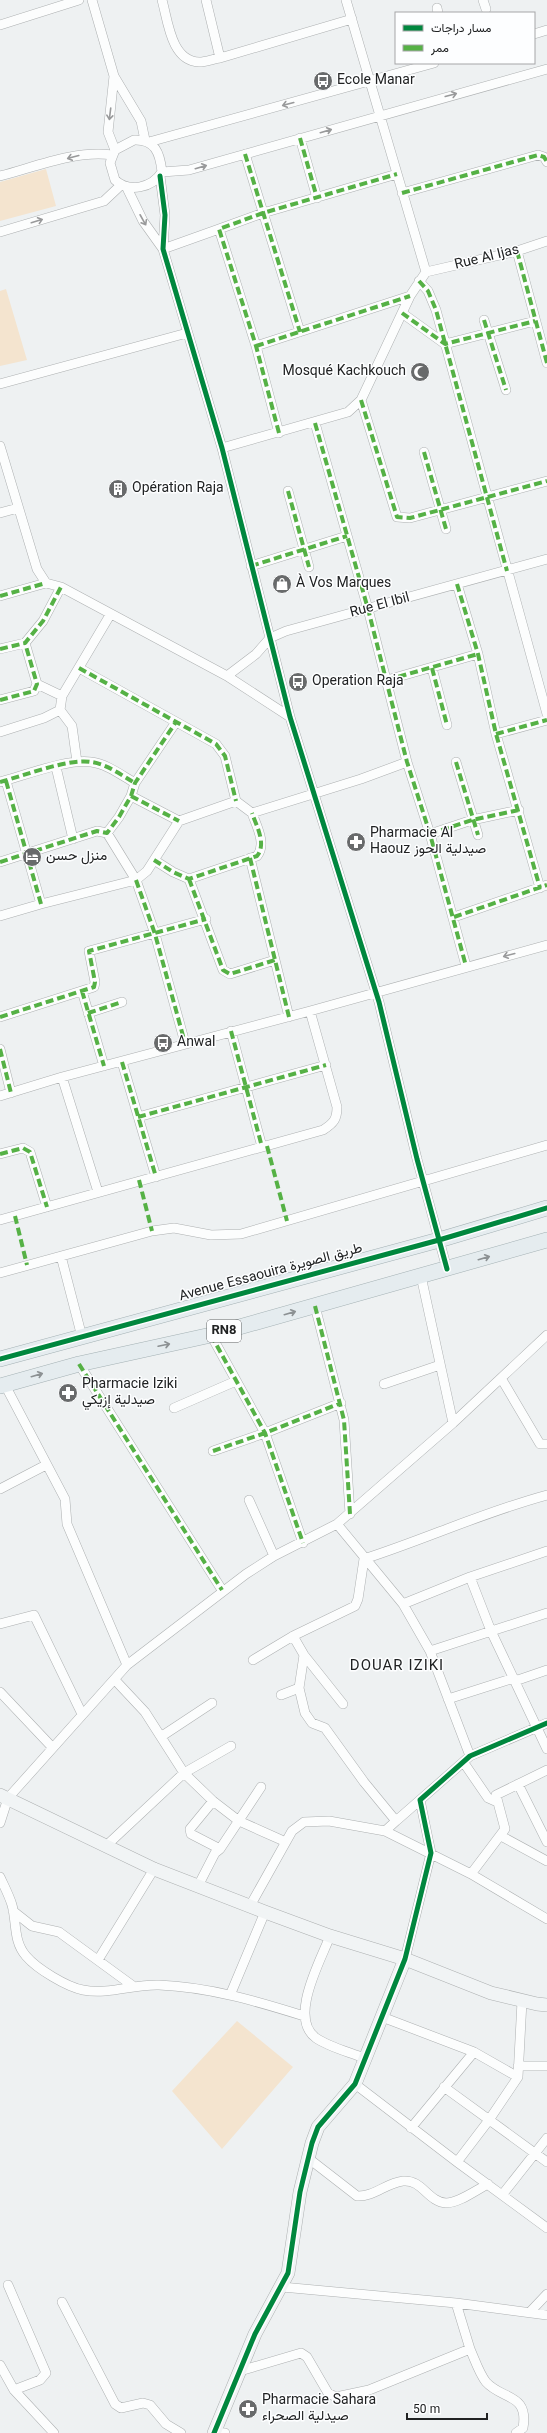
<svg xmlns="http://www.w3.org/2000/svg" width="547" height="2433" font-family="Georgia,Vazirmatn,serif">
<style>
.green{fill:#f4e4cf}
.lines{fill:none;stroke-linecap:round;stroke-linejoin:round}
.street-casing{stroke:#adb0b1;stroke-width:10}
.secondary-casing{stroke:#adb0b1;stroke-width:14}
.primary-casing{stroke:#a4b1b4;stroke-width:16}
.street{stroke:#fcfdfd;stroke-width:9}
.secondary{stroke:#f1f4f5;stroke-width:13}
.primary{stroke:#e5ecef;stroke-width:15}
.quiet{stroke:#55b145;stroke-width:4;stroke-dasharray:8 4;stroke-linecap:butt}
.cycleway-casing{stroke:#fdfeff;stroke-width:8}
.cycleway{stroke:#00873e;stroke-width:5}
.oneway{stroke:#999a9b}
.oneway2{stroke:#8c9193}
.labels{text-anchor:middle;dominant-baseline:central;stroke-width:3;stroke-linejoin:round;paint-order:stroke}
.shield{fill:#fdfeff;stroke:#626465;stroke-width:1}
.shield-label{font-size:13px;font-weight:bold;fill:#202223}
.poi-label{font-size:14px;fill:#202223;stroke:#fdfeff;text-anchor:start}
.street-label{font-size:14px;fill:#202223;stroke:#fdfeff}
.neighbourhood-label{font-size:15px;letter-spacing:1px;fill:#202223;stroke:#fdfeff}
</style>
<rect width="100%" height="100%" fill="#eef1f2"/>
<path class="green" d="M46,169L56,206L0,221V182Z
M6,289L27,360L0,366V291Z
M237,2021L293,2067L222,2149L172,2091Z"/>
<g class="lines">
<g class="street-casing">
<path id="street" d="M92,0L114,76L141,121L145,140
M162,0C168,21 171,61 199,62C206,62 213,59 220,58L352,19
M206,0L220,58
M483,0L486,9
M437,8L438,13
M0,25L79,0
M534,34L547,30
M114,76L108,132L115,150
M300,138L317,198
M134,140C155,139 160,153 162,172C152,188 129,193 115,180L110,163L115,150Z
M149,142L434,63
M245,154L300,332
M162,172L189,170L547,69
M0,176C35,167 75,150 112,155
M160,176L165,215L163,249L222,448L290,717L379,1002L417,1159L447,1269
M127,188L143,221L163,249
M402,193L538,155L544,157L547,162
M0,232L104,201L121,185
M163,249L219,229
M517,251L547,363
M426,272L517,251L547,241
M419,281L428,291L436,310L547,714
M402,313L445,344L535,321
M484,320L506,390
M256,346L410,296
M0,384L187,333
M361,400L397,517L410,518L547,481
M315,423L368,609L407,762L430,834L466,966
M279,433L256,346L219,229L263,213L397,174
M0,446L37,569L46,583L61,587L227,676L290,717
M222,448L348,412L361,400L410,296L426,272L346,0
M424,452L446,529
M288,491L309,567
M0,513L18,508
M251,566L347,536
M457,584L478,654L496,734L540,888
M0,596L46,583
M0,649L25,643L43,621L61,587
M79,668L216,744L225,756L236,801
M432,668L447,725
M227,676L256,654L270,638L286,631L547,559
M387,680L478,654
M37,684L62,696
M0,700L34,691L37,684L25,643
M60,710L72,726L77,762
M0,732L44,718L60,710L62,696L110,615
M496,734L547,720
M456,762L478,835
M56,767L73,839
M6,781L41,904
M0,782C23,776 69,758 91,762C107,764 121,775 135,783
M131,796L179,821
M107,833L136,880L155,934L185,1043
M430,834L472,820L519,810
M250,858L289,1017
M154,860L173,872L189,879L257,856C267,844 256,825 252,813
M0,862L97,831L107,833L119,817L131,796L135,783L176,722
M189,879L223,970L230,974L275,960
M0,916L41,904L136,880L147,871L179,821L236,801L252,813L361,779L407,762
M454,917L547,885
M82,991L104,1066
M88,1013L122,1002
M0,1017L94,987L95,982L89,951L206,919
M231,1031L262,1147
M0,1049L11,1093
M122,1062L156,1177
M62,1077L98,1192
M0,1096L62,1077L310,1011L547,945
M138,1117L326,1065
M0,1154L23,1148L30,1152L47,1207
M0,1220L323,1130C334,1123 337,1119 337,1107L310,1011
M61,1256L82,1337
M0,1273L152,1231L174,1228L211,1235L241,1234L547,1145
M421,1276L453,1423
M315,1306L344,1420L350,1514
M211,1335L265,1433L303,1543
M79,1364L222,1590
M501,1378L540,1444H547
M384,1384L440,1365
M5,1385L65,1499L67,1524L127,1665
M174,1408L236,1381
M213,1451L265,1433L341,1403
M0,1489L46,1465
M249,1500L274,1556
M470,1577L491,1631L547,1749
M403,1604L470,1577L547,1551
M0,1624L34,1615L82,1714
M293,1636L304,1655L343,1704
M430,1651L547,1613
M253,1660L293,1636L355,1606L358,1599L364,1559C426,1539 484,1512 547,1495
M115,1680L145,1712L184,1773L213,1801L239,1821L286,1842
M515,1681L547,1670
M299,1688L305,1713L312,1723L325,1728L364,1782L396,1821L385,1831
M0,1692L52,1747
M281,1695L299,1688L304,1655
M448,1699L514,1678
M162,1736L212,1703
M470,1756L430,1651L403,1604L337,1524L453,1423L547,1335
M464,1763L488,1798L497,1802
M518,1784L547,1842
M213,1801L190,1829L191,1834L220,1849
M396,1821L420,1800
M0,1823L8,1798L127,1665L246,1574L274,1556L337,1524
M501,1836L547,1861
M107,1845L184,1773L231,1746
M471,1874L505,1829L496,1795L547,1770
M0,1877C4,1886 9,1895 12,1905C17,1923 13,1941 26,1956C37,1969 67,1987 83,1990C108,1995 134,1984 159,1985C209,1987 256,2001 304,2016
M198,1886L215,1853L220,1849L261,1787
M250,1906L292,1831L304,1822L329,1821L385,1831L471,1874L547,1919
M13,1911L32,1926L59,1932L133,1986
M330,1936C321,1960 288,2018 316,2038C329,2047 349,2052 364,2058
M405,1959L431,1853L420,1800L470,1756L547,1723
M98,1960L154,1869
M231,1993L265,1912
M382,2017L474,2052L518,2077
M518,2066H547
M355,2084L457,2162L547,2228
M444,2087L547,2162
M411,2128L474,2052
M308,2158L357,2196C374,2197 386,2183 403,2181C422,2179 428,2202 446,2203C459,2203 476,2190 488,2184
M457,2162L489,2120L518,2077L522,2001
M502,2195L547,2138
M8,2285L46,2373L40,2380L14,2390
M282,2287L456,2303L547,2315
M62,2302L115,2404L121,2408L143,2403L150,2405L166,2424L181,2433
M530,2312L547,2294
M470,2349C475,2360 479,2373 486,2382C502,2400 529,2393 523,2428L516,2433
M0,2365L14,2390L54,2433
M240,2371L301,2353L307,2357L328,2393L336,2397L369,2390L470,2349L456,2303
M214,2432L225,2433"/>
</g>
<g class="secondary-casing">
<path id="secondary" d="M0,1795L154,1869L265,1912L330,1936L405,1959L491,1993L537,2004L547,2005
M214,2433L255,2334L288,2273L300,2192L312,2143L318,2127L355,2084L405,1959"/>
</g>
<g class="primary-casing">
<path id="primary" d="M0,1359L439,1240L547,1208
M0,1386L79,1364L211,1335L547,1240"/>
</g>
<use href="#street" class="street"/>
<use href="#secondary" class="secondary"/>
<use href="#primary" class="primary"/>
<path class="quiet" d="M300,138L317,198
M245,154L300,332
M402,193L538,155L544,157L547,162
M517,251L547,363
M419,281L428,291L436,310L507,571
M402,313L445,344L535,321
M484,320L506,390
M256,346L410,296
M361,400L397,517L410,518L547,481
M315,423L368,609L407,762L430,834L466,966
M279,433L256,346L219,229L263,213L397,174
M424,452L446,529
M288,491L309,567
M251,566L347,536
M457,584L478,654L496,734L540,888
M0,596L46,583
M0,649L25,643L43,621L61,587
M79,668L216,744L225,756L236,801
M432,668L447,725
M387,680L478,654
M0,700L34,691L37,684L25,643
M496,734L547,720
M456,762L478,835
M6,781L41,904
M0,782C23,776 69,758 91,762C107,764 121,775 135,783
M131,796L179,821
M430,834L472,820L519,810
M250,858L289,1017
M154,860L173,872L189,879L257,856C267,844 256,825 252,813
M0,862L97,831L107,833L119,817L131,796L135,783L176,722
M189,879L223,970L230,974L275,960
M136,880L155,934L185,1043
M454,917L547,885
M82,991L104,1066
M88,1013L122,1002
M0,1017L94,987L95,982L89,951L206,919
M231,1031L262,1147
M0,1049L11,1093
M122,1062L156,1177
M138,1117L326,1065
M267,1146L287,1221
M0,1154L23,1148L30,1152L47,1207
M139,1180L152,1231
M15,1216L27,1265
M315,1306L344,1420L350,1514
M211,1335L265,1433L303,1543
M79,1364L222,1590
M213,1451L265,1433L341,1403"/>
<g class="cycleway-casing">
<path id="cycleway" d="M160,176L165,215L163,249L222,448L290,717L379,1002L417,1159L447,1269
M0,1359L439,1240L547,1208
M214,2433L255,2334L288,2273L300,2192L312,2143L318,2127L355,2084L405,1959L431,1853L420,1800L470,1756L547,1723"/>
</g>
<use href="#cycleway" class="cycleway"/>
</g>
<defs><path id="oneway-shaft" d="M-6 0H5M1.5-3L5.5 0L1.5 3" fill="none" stroke-width="1.6" stroke-linecap="round" stroke-linejoin="round"/></defs>
<g class="oneway">
<use href="#oneway-shaft" transform="translate(451 95) rotate(-15)"/>
<use href="#oneway-shaft" transform="translate(288 104) rotate(165)"/>
<use href="#oneway-shaft" transform="translate(110 114) rotate(97)"/>
<use href="#oneway-shaft" transform="translate(326 131) rotate(-16)"/>
<use href="#oneway-shaft" transform="translate(73 157) rotate(165)"/>
<use href="#oneway-shaft" transform="translate(201 167) rotate(-16)"/>
<use href="#oneway-shaft" transform="translate(143 220) rotate(61)"/>
<use href="#oneway-shaft" transform="translate(37 221) rotate(-17)"/>
<use href="#oneway-shaft" transform="translate(509 955) rotate(165)"/>
</g>
<g class="oneway2">
<use href="#oneway-shaft" transform="translate(484 1258) rotate(-16)"/>
<use href="#oneway-shaft" transform="translate(290 1313) rotate(-16)"/>
<use href="#oneway-shaft" transform="translate(164 1345) rotate(-12)"/>
<use href="#oneway-shaft" transform="translate(37 1375) rotate(-16)"/>
</g>
<defs>
<g id="bus-disc" transform="scale(1)"><circle r="9.5" fill="#686a6b" stroke="#fdfeff"/><path d="M-5-6H5V4H4V6H2V4H-2V6H-4V4H-5ZM-3.5-4V0h7V-4ZM-3.5 1.2v1.5H-2V1.2ZM2 1.2v1.5H3.5V1.2Z" fill="#fff"/></g>
<g id="mosque-disc" transform="scale(1)"><circle r="9.5" fill="#686a6b" stroke="#fdfeff"/><path d="M3.5-4.9A6 6 0 1 0 3.5 4.9A5 5 0 1 1 3.5-4.9Z" fill="#fff"/></g>
<g id="building-disc" transform="scale(1)"><circle r="9.5" fill="#686a6b" stroke="#fdfeff"/><path d="M-4-6H4V6H1V3H-1V6H-4ZM-2.5-4.3h1.7v1.8h-1.7ZM.8-4.3h1.7v1.8H.8ZM-2.5-1h1.7V.8h-1.7ZM.8-1h1.7V.8H.8Z" fill="#fff"/></g>
<g id="shop-disc" transform="scale(1)"><circle r="9.5" fill="#686a6b" stroke="#fdfeff"/><path d="M-5-2.5h2.3a2.7 3.5 0 0 1 5.4 0H5L5.5 6h-11ZM-1.5-2.5h3a1.5 2.3 0 0 0-3 0Z" fill="#fff"/></g>
<g id="pharmacy-disc" transform="scale(1)"><circle r="9.5" fill="#686a6b" stroke="#fdfeff"/><path d="M-2-6h4v4h4v4h-4v4h-4v-4h-4v-4h4Z" fill="#fff"/></g>
<g id="hotel-disc" transform="scale(1)"><circle r="9.5" fill="#686a6b" stroke="#fdfeff"/><path d="M-6-4.5h1.5V1H6V5H4.5V3h-9V5H-6ZM-4 0a1.8 1.8 0 1 1 3.6 0ZM.5 0V-2.5h3Q6-2.5 6 0Z" fill="#fff"/></g>
</defs>
<g fill-rule="evenodd">
<use href="#bus-disc" x="323" y="81"/>
<use href="#mosque-disc" x="420" y="372"/>
<use href="#building-disc" x="118" y="489"/>
<use href="#shop-disc" x="282" y="584"/>
<use href="#bus-disc" x="298" y="682"/>
<use href="#pharmacy-disc" x="356" y="842"/>
<use href="#hotel-disc" x="32" y="857"/>
<use href="#bus-disc" x="163" y="1043"/>
<use href="#pharmacy-disc" x="68" y="1393"/>
<use href="#pharmacy-disc" x="248" y="2409"/>
</g>
<g class="labels">
<rect class="shield" x="207" y="1320" width="34" height="22" rx="3"/>
<g class="shield-label">
<text x="224" y="1331">RN8</text>
</g>
<g class="poi-label">
<text x="337" y="81">Ecole Manar</text>
<text x="406" y="372" text-anchor="end">Mosqué Kachkouch</text>
<text x="132" y="489">Opération Raja</text>
<text x="296" y="584">À Vos Marques</text>
<text x="312" y="682">Operation Raja</text>
<text x="370" y="834">Pharmacie Al<tspan x="370" dy="16">Haouz صيدلية الحوز</tspan></text>
<text x="46" y="857">منزل حسن</text>
<text x="177" y="1043">Anwal</text>
<text x="82" y="1385">Pharmacie Iziki<tspan x="82" dy="16">صيدلية إزيكي</tspan></text>
<text x="262" y="2401">Pharmacie Sahara<tspan x="262" dy="16">صيدلية الصحراء</tspan></text>
</g>
<g class="street-label">
<text transform="translate(487 258) rotate(-14)">Rue Al Ijas</text>
<text transform="translate(380 606) rotate(-15)">Rue El Ibil</text>
<text transform="translate(271 1273) rotate(-15)">Avenue Essaouira طريق الصويرة</text>
</g>
<g class="neighbourhood-label">
<text x="397" y="1666">DOUAR IZIKI</text>
</g>
</g>
<rect x="395" y="12" width="140" height="52" fill="#fdfeff" stroke="#a5a6a7"/>
<rect x="403" y="25" width="20" height="6" fill="#00873e" stroke="#a5a6a7"/>
<text x="431" y="32" font-size="12" fill="#202223">مسار دراجات</text>
<rect x="403" y="45" width="20" height="6" fill="#55b145" stroke="#a5a6a7"/>
<text x="431" y="52" font-size="12" fill="#202223">ممر</text>
<path d="M407 2413v6h80v-6" fill="none" stroke="#202223" stroke-width="2"/>
<text x="413" y="2413" font-size="12" fill="#202223" stroke="#fdfeff" stroke-width="3" paint-order="stroke">50 m</text>
</svg>
